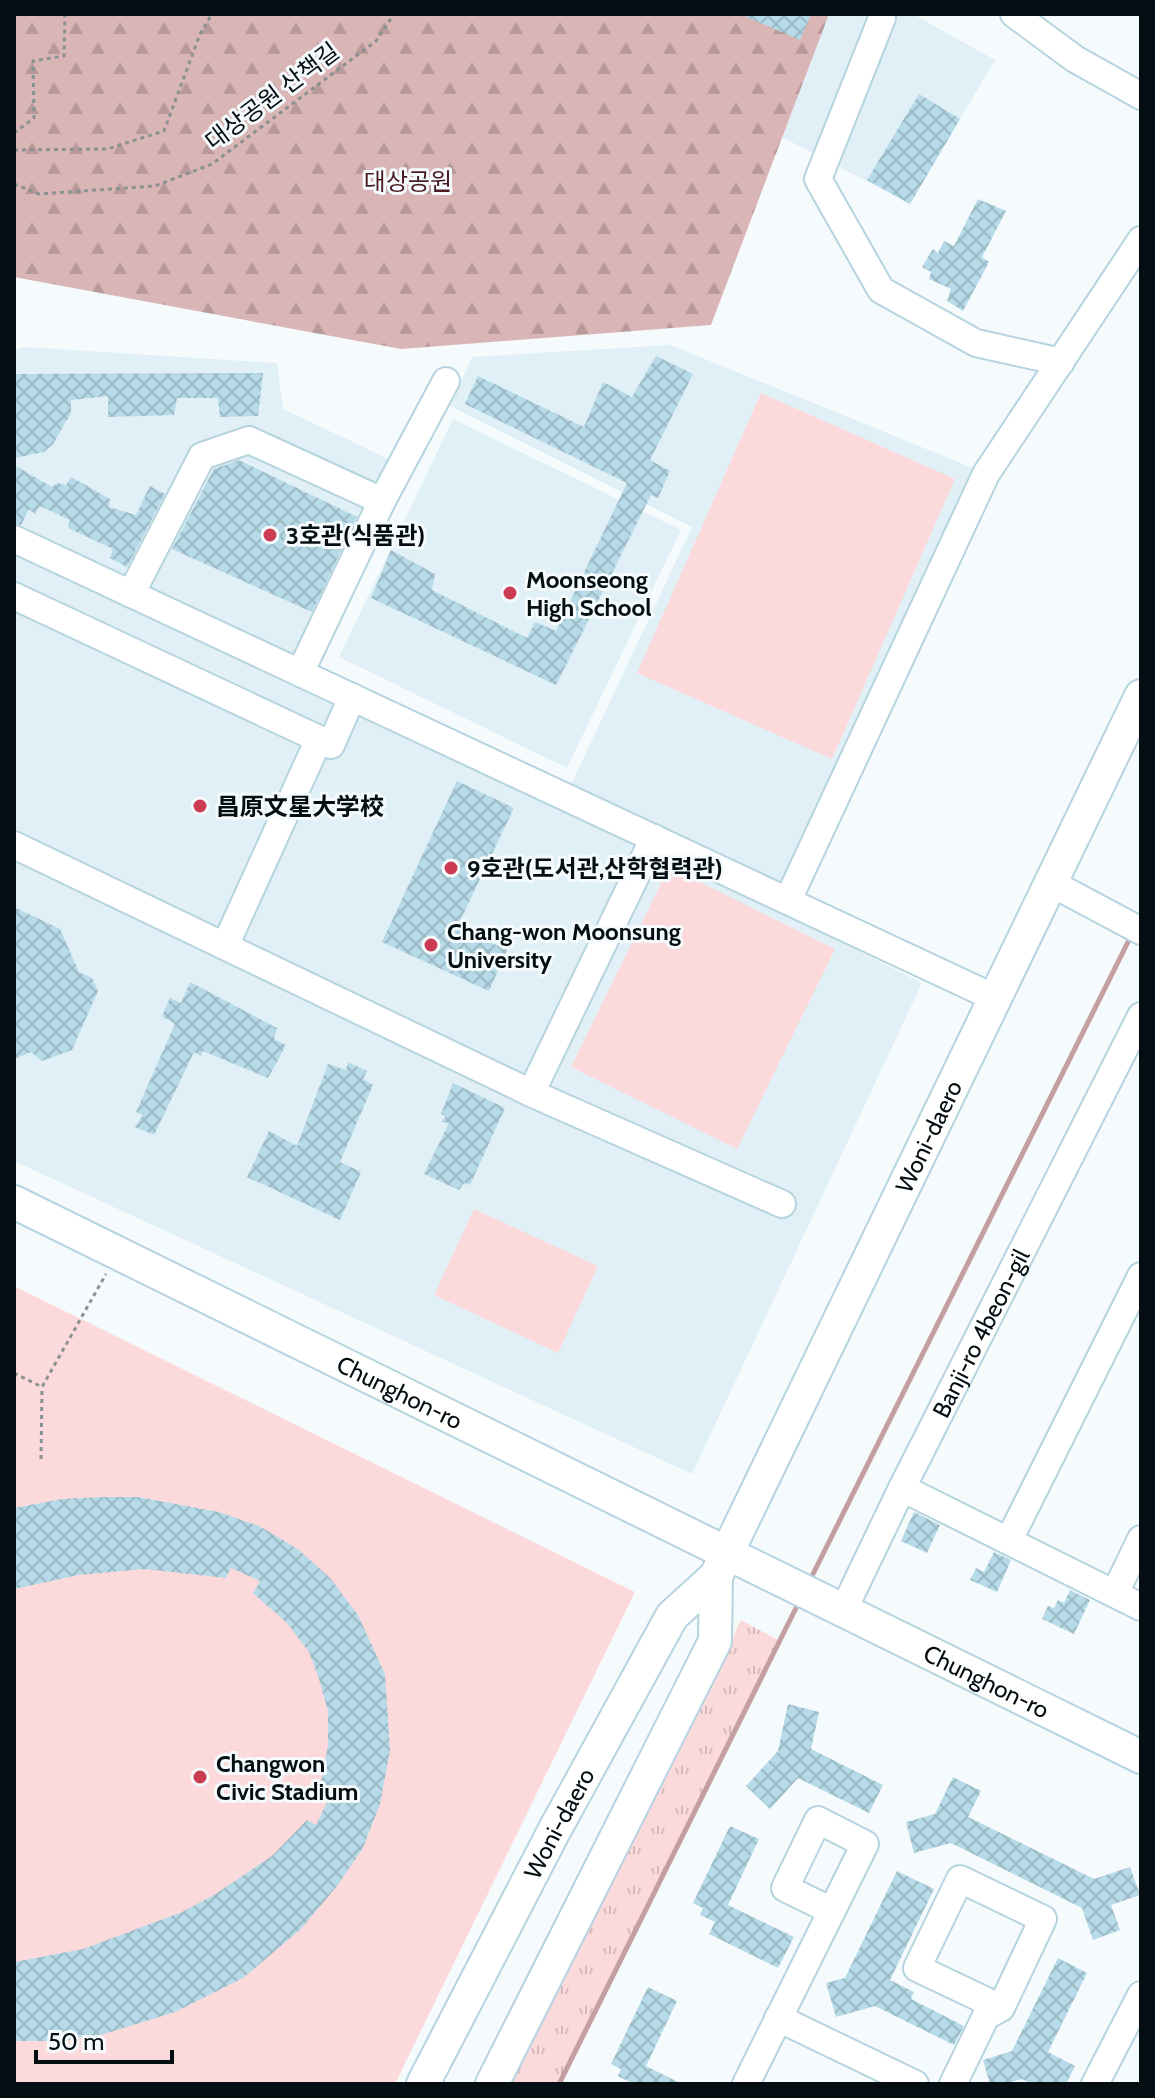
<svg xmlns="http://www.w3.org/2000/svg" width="1155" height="2098" font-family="Cabin,'Noto Sans KR',sans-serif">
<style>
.built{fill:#e1f0f6}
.grass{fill:#fcdadb}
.forest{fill:url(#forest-firs)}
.park{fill:url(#park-tufts)}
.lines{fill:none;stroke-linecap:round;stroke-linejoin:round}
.stream{stroke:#c39fa0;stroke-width:5}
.building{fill:url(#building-cross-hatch)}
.minor-casing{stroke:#b6d4e0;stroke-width:30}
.major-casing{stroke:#b6d4e0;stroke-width:36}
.path{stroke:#899193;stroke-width:3;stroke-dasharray:4 4;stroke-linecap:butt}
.minor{stroke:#fff;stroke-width:26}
.major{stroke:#fff;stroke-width:32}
.poi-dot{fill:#cb3b51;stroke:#f5fbfd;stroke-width:3}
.labels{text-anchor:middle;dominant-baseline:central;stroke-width:6;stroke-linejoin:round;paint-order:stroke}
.street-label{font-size:24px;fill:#040d11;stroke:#f5fbfd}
.park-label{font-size:24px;fill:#4a1b20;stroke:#f5fbfd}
.poi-label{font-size:24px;font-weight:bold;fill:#040d11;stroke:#f5fbfd;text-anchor:start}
</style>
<defs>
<pattern id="forest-firs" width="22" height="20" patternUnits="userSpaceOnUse" patternTransform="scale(2)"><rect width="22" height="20" fill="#dab5b6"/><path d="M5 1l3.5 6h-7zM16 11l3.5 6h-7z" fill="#b99a9b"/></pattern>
<pattern id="park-tufts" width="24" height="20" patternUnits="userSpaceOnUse" patternTransform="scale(2)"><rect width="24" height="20" fill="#fcdadb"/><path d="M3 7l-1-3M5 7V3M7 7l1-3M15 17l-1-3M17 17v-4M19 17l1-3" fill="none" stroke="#d6babb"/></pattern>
<pattern id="building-cross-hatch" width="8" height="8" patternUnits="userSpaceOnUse" patternTransform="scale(2)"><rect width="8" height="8" fill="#b6dae8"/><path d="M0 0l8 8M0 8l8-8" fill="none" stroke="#9bbac6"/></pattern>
</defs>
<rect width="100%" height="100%" fill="#f5fbfd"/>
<path class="built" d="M811,14H913L995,60L910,204L765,128Z
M671,345L973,468L772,907L922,983L692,1474L14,1161V350L25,347L277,363L283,409L410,469L307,685L560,808L692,527L450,406L472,357Z
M453,419L681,530L567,768L339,657Z"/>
<path class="grass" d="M761,393L955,479L832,759L637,673Z
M669,867L835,949L737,1149L571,1067Z
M474,1209L598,1266L558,1353L434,1295Z
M14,1286L635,1592L395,2084H14Z"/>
<path class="forest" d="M14,14H829L711,325L401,349L14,277Z"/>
<path class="park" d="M741,1620L780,1641L562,2084H512Z"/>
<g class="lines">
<path class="stream" d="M809,1582L1131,936
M559,2084L799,1602"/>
</g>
<path class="building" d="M740,14H811L800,40Z
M919,94L960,119L910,204L867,180Z
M978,199L1006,211L982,257L989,262L963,311L947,301L951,289L929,279L931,272L922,267L933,249L938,253L944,241L954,246Z
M656,356L693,374L650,460L670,471L658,498L651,495L556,685L371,598L391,550L435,574L432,590L527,638L535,622L556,631L627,483L465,404L478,376L584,427L603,382L632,397Z
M263,373L258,416L220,417L218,398H177L174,415L108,417V396L71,400V413L53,444L44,452L14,458V374Z
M239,460L357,517L312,612L172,549L214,469Z
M14,465L52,487L57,483L66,485L71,477L110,499L109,507L136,515L150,486L165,494L127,567L110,558L113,549L68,528L70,520L40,506L35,514L29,509L21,525L14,523Z
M457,781L514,808L457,927L507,950L489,991L382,942Z
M14,907L60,929L79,972L92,978L98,991L72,1050L42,1061L31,1052L14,1059Z
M190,982L277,1028L274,1039L286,1045L268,1078L203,1051L201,1056L194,1052L154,1135L135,1127L143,1115L136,1112L175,1024L162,1016L170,998L181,1003Z
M348,1062L367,1071L363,1079L373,1085L340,1162L361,1172L340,1220L247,1177L269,1131L297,1146L328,1064L346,1070Z
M453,1083L505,1108L470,1185L464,1183L459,1190L424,1174L449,1123L441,1122L446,1116L441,1114Z
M102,1497H138L219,1512L259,1526L298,1549L330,1578L358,1615L385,1674L390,1750L380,1804L363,1848L337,1886L301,1929L243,1978L175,2012L104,2034L63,2041H14V1962L83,1949L182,1912L214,1895L272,1856L307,1820L316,1825L331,1794L320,1788L328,1745V1711L319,1679L309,1652L287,1623L253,1593L260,1581L231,1568L226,1578L144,1569L79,1575L14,1589V1508L62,1499Z
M914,1512L940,1525L927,1553L901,1541Z
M994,1552L1011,1560L997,1592L970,1580L976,1568L984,1572Z
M1070,1590L1090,1600L1074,1634L1042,1619L1048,1606L1054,1608L1058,1600L1064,1603Z
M788,1704L819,1712L811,1749L883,1785L869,1813L798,1778L770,1809L746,1786L778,1751Z
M953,1777L981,1791L968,1817L1094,1879L1130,1867L1140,1895L1111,1905L1120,1930L1093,1940L1082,1908L951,1843L914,1853L906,1822L935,1814Z
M730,1826L759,1839L728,1905L794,1937L778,1968L709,1934L715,1922L700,1915L703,1908L693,1903Z
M897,1871L934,1889L890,1980L914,1992L911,1999L964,2026L954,2045L875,2006L836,2017L826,1983L845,1978Z
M1058,1958L1087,1973L1048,2052L1075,2066L1066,2084H1033L1022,2079L1004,2084H990L983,2060L1012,2051Z
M648,1987L677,2001L646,2066L682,2084H634L618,2076L621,2069L611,2064Z"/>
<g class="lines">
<g class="minor-casing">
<g id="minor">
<path d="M1014,14L1075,59L1141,96"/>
<path d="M882,18L818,179L881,290L976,343L1061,362"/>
<path d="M14,539L995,998"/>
<path d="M131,594L202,456L249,440L382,501"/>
<path d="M14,596L319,739L225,946"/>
<path d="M300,673L382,501L446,381"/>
<path d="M319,739L331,745L352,697"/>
<path d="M14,845L531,1093L654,838"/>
<path d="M1051,883L1141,931"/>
<path d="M788,900L986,474L1141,240"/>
<path d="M531,1093L782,1204"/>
<path d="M902,1488L1141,1607"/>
<path d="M1009,1540L1141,1276"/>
<path d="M1115,1593L1141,1539"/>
<path id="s1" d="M843,1611L902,1488L1141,1016"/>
<path d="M778,2018L915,2084"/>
<path d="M746,2084C785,2004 825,1924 865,1844L818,1820L785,1888L832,1911"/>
<path d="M953,2084L986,2016L1001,2008L1043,1919L960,1879L917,1968L1001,2008"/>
<path d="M1095,2084L1141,1995"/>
</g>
</g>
<g class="major-casing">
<g id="major">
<path id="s2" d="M14,1202L1141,1757"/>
<path id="s3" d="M423,2084L554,1831L672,1616L716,1576L727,1553L1141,696"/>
<path d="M492,2084L715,1641L716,1576"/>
</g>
</g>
<path class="path" d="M14,133L34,118L33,61L64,56L65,14
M14,150L107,149L164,131L200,34L212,14
M14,184L39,194L155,186L212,164L376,41L394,14
M14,1373L42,1387L106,1274
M41,1459L42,1387"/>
<use href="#minor" class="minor"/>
<use href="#major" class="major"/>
</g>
<g class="poi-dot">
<circle cx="270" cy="535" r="8"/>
<circle cx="510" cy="593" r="8"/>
<circle cx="200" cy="806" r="8"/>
<circle cx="451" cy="868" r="8"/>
<circle cx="431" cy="945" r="8"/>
<circle cx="200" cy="1777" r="8"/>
</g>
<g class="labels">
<g class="street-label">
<text transform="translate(272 96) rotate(-37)">대상공원 산책길</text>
<text stroke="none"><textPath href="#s3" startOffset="1078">Woni-daero</textPath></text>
<text stroke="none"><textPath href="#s1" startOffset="310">Banji-ro 4beon-gil</textPath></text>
<text stroke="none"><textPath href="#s2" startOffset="430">Chunghon-ro</textPath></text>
<text stroke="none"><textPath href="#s2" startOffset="1084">Chunghon-ro</textPath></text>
<text stroke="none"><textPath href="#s3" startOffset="294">Woni-daero</textPath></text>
</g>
<g class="park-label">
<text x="408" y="181">대상공원</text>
</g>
<g class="poi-label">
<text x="286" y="535">3호관(식품관)</text>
<text x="526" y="579">Moonseong<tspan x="526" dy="28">High School</tspan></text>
<text x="216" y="806">昌原文星大学校</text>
<text x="467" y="868">9호관(도서관,산학협력관)</text>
<text x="447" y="931">Chang-won Moonsung<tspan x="447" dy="28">University</tspan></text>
<text x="216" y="1763">Changwon<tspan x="216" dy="28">Civic Stadium</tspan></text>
</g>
</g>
<rect width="1155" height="2098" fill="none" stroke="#040d11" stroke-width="32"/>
<path d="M36 2050v12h136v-12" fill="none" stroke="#040d11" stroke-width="4"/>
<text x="48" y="2050" font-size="24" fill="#040d11" stroke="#f5fbfd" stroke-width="6" paint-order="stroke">50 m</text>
</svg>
